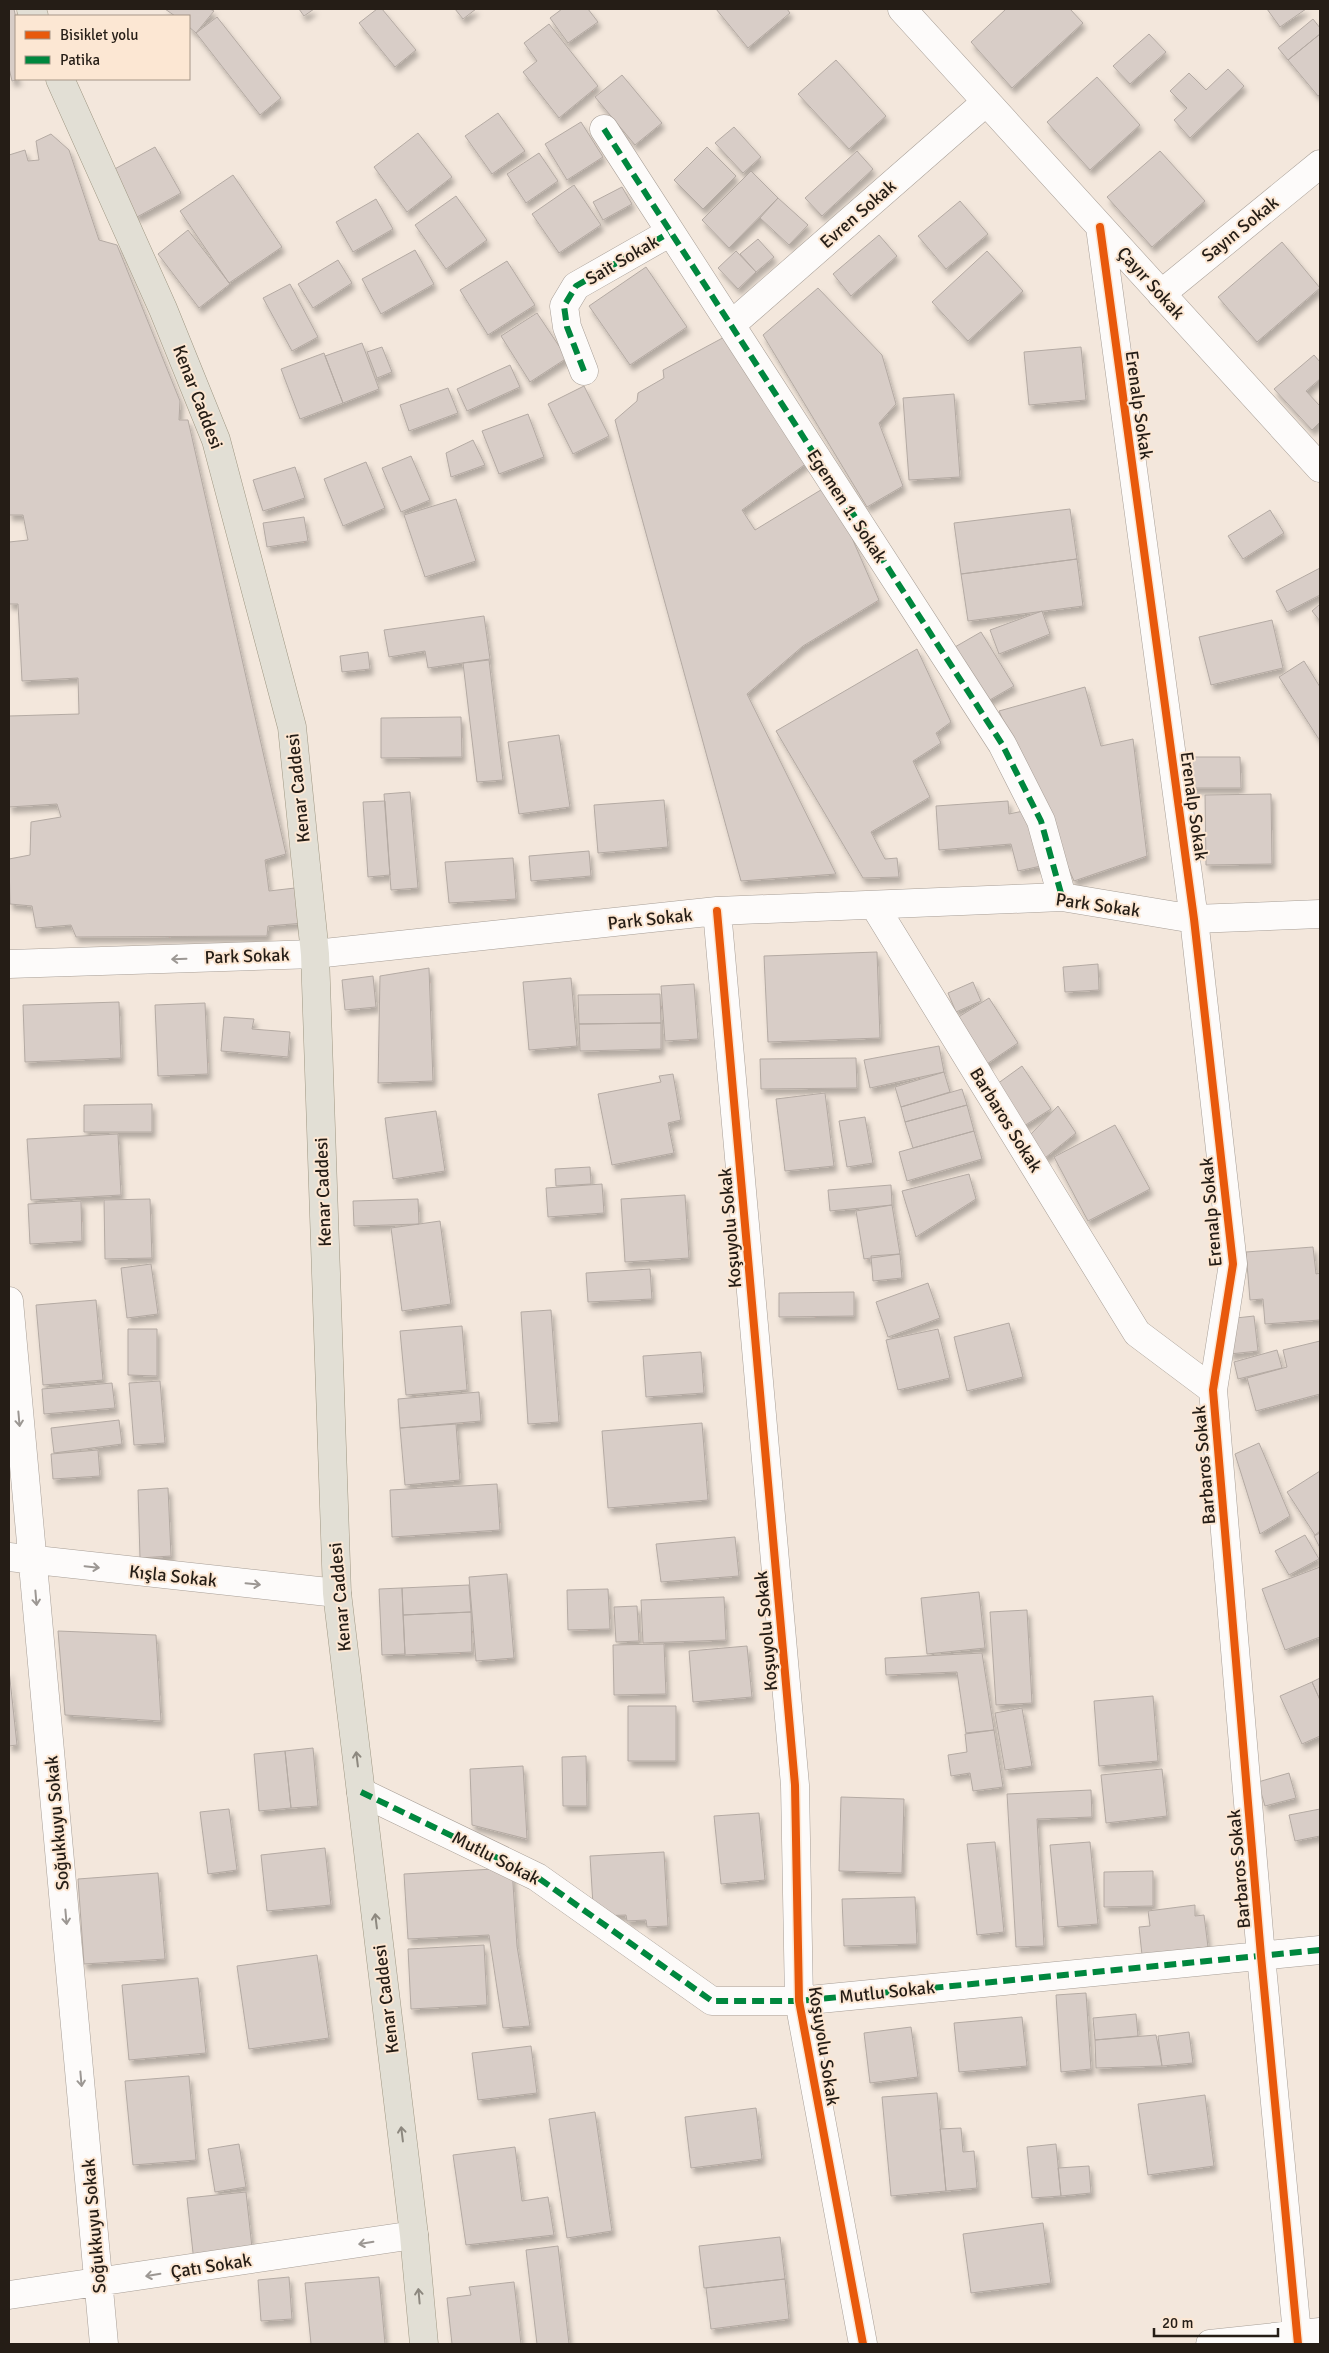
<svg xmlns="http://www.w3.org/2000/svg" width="1329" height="2353" font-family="Signika,sans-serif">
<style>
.building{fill:#d8cdc7;stroke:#b4aaa3;filter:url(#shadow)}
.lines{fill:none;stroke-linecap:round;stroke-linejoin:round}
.minor-casing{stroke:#a79e96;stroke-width:29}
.major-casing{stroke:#9f9783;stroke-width:29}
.minor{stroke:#fdfbfa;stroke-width:28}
.major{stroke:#e2dfd5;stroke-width:28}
.quiet{stroke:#00873e;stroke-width:6;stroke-dasharray:12 6;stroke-linecap:butt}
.cycleway-casing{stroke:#fce7d3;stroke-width:11}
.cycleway{stroke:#e8590c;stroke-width:8}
.oneway{stroke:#9c9793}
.oneway2{stroke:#8d887f}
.labels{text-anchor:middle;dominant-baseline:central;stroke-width:4;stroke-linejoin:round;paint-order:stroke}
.street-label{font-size:18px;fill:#251d16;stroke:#fce7d3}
</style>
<defs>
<filter id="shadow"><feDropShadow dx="3" dy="5.5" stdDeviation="2.5" flood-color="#0004"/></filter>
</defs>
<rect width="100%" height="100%" fill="#f3e7dc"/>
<path class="building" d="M9,9H14L16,19V79H20L12,81L9,68Z
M165,9H210L214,11L196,33L189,27V16H175Z
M299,9H314L304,16Z
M377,9H382L416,50L395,67L359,23Z
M455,9H476L463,19Z
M562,9H588L598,22L568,43L550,18Z
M716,9H787L790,13L748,48Z
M1006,9H1070L1083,23L1012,88L971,42Z
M1267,9H1306L1280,27Z
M217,17L281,98L260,115L196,33Z
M1313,19L1320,28V34L1288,60L1278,48Z
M549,24L598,86L559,118L523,72L537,61L524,43Z
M1149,34L1166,52L1130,84L1113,66Z
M1320,34V94L1318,96L1288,60Z
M836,60L886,116L849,149L798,94Z
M1228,69L1244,86L1190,138L1174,120L1187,108L1170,91L1189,73L1206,90Z
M622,75L662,123L635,145L595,97Z
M1097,77L1140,125L1090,170L1047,122Z
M498,113L525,151L492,174L465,136Z
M581,122L603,157L567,180L545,144Z
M734,127L761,157L743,173L715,143Z
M418,133L452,177L407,212L374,167Z
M51,134L69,150L99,240L117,245L180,401L179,420H188L286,854L265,860L269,891L295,888L304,923L268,926L267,936L76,937L71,925L36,928L32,906L10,904L9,859L30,855L31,822L61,817L57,804L9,807V716L79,714L78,678L22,681L18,604H9V542L28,540L23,515H9V155L25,150L28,161L39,160L36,141Z
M155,147L181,193L137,217L111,171Z
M707,147L736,176L703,209L674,180Z
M857,151L873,169L822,216L805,198Z
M1160,151L1205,201L1152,247L1107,197Z
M539,153L558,181L526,203L507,174Z
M751,171L778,198L729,248L702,220Z
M233,175L282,247L229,283L180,211Z
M574,185L601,225L559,253L532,214Z
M622,187L632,204L603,220L593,202Z
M456,196L487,240L446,269L415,225Z
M778,198L808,225L789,245L760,218Z
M376,199L393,229L353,252L336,222Z
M960,201L988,234L946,269L918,236Z
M188,230L230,284L199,308L158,254Z
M879,235L897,256L851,296L833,274Z
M758,239L774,257L756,272L740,254Z
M1282,242L1320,288L1257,342L1218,297Z
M415,250L434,284L381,314L362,279Z
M736,251L756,272L738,289L718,268Z
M987,251L1023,291L968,341L932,302Z
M338,260L352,283L313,308L298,284Z
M507,261L535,305L488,335L460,290Z
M646,267L687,327L630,365L589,306Z
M290,284L318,337L292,351L263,298Z
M818,288L882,355L896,404L879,423L903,486L867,507L763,335Z
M537,313L567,358L530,382L501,336Z
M730,334L807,463L742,510L755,530L829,485L879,600L803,646L747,694L836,874L741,881L615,420L637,401L638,393L664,378L663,370Z
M362,343L379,389L343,403L325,356Z
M382,347L392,372L377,378L367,352Z
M1081,347L1086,400L1029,405L1024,352Z
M324,353L343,403L300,419L281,369Z
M1314,355L1320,362V379L1306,391L1320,406V422L1312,430L1274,389Z
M510,365L520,387L467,411L457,389Z
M584,386L609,436L573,454L548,404Z
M448,388L458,413L409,431L400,405Z
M954,394L960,477L909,480L903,398Z
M528,414L544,457L499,474L482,431Z
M473,440L485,465L451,477L446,453Z
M411,456L430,500L401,512L382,468Z
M366,462L385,508L343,526L324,479Z
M295,467L305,498L263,511L253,480Z
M456,499L476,561L425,577L404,515Z
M1070,509L1077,559L961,574L954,523Z
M1270,510L1284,533L1243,559L1228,536Z
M304,517L308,541L267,547L263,523Z
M1077,559L1083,606L968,621L961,574Z
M1320,568V595L1287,612L1276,591Z
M1320,604V621L1312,611Z
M1042,611L1050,634L999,654L990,630Z
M484,616L490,659L428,668L425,651L389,657L384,630Z
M1272,620L1283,668L1211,685L1199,637Z
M981,632L1014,686L988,701L955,647Z
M917,649L951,722L936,733L941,743L913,761L930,797L871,832L885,859L897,858L899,877L863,878L776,731Z
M368,652L370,669L342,672L340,656Z
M489,660L503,780L477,782L463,663Z
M1304,661L1320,687V741L1279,677Z
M1085,687L1101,746L1133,739L1147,856L1074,881L999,711Z
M461,717L462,757L381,758V718Z
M559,735L570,807L519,814L508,742Z
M1178,757H1240L1241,788H1179Z
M410,792L418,888L391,890L384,794Z
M1271,794L1272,864L1206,865L1205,795Z
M664,800L668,847L598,853L594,805Z
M385,801L390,875L368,877L363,802Z
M1008,801L1009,814L1028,810L1041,866L1018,871L1011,844L939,850L936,806Z
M589,851L591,876L531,881L529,856Z
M513,858L516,899L449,903L445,862Z
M877,952L880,1038L768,1042L764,956Z
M1098,964L1099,990L1065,992L1063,967Z
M429,968L433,1081L378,1083L380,976Z
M373,976L376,1007L345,1010L342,980Z
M571,978L577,1046L529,1050L523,982Z
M973,982L981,1001L956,1012L948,993Z
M694,984L698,1039L665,1041L661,986Z
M660,994L661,1023L579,1024L578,995Z
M989,998L1018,1043L981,1068L952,1021Z
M119,1002L121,1058L25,1062L23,1005Z
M205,1003L208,1074L158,1076L155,1005Z
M224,1017L254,1019L252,1029L290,1032L288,1057L221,1051Z
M661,1023V1049L580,1051L579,1024Z
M939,1046L944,1072L870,1088L864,1060Z
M856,1058L857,1088L761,1089L760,1059Z
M1022,1066L1051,1109L1024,1126L997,1084Z
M944,1072L950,1092L901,1107L895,1087Z
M673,1074L681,1120L668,1123L674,1153L612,1165L598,1094L661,1082L659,1076Z
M962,1089L967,1105L905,1122L901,1107Z
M825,1093L834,1166L785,1171L776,1099Z
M152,1104V1132H84V1105Z
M967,1105L974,1131L913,1148L905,1122Z
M1058,1106L1076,1133L1045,1158L1029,1136Z
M436,1111L445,1171L393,1179L385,1118Z
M865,1117L873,1163L847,1167L839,1121Z
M1115,1125L1150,1189L1088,1221L1054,1157Z
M974,1131L982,1159L907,1181L899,1152Z
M118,1134L121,1195L31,1200L27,1139Z
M590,1167L591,1184L556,1186L555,1169Z
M969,1174L976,1199L916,1237L902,1191Z
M602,1184L604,1213L548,1217L546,1188Z
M891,1185L892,1205L830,1211L828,1190Z
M685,1195L689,1258L625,1262L621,1199Z
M150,1199L152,1258L105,1259L104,1200Z
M418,1199L419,1224L354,1226L353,1201Z
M81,1201L82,1241L30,1244L28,1204Z
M892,1205L900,1254L864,1259L856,1211Z
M440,1221L451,1304L402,1311L391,1228Z
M1313,1247L1316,1274L1320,1273V1320L1265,1324L1263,1299L1250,1300L1246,1252Z
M900,1254L902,1278L873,1281L871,1256Z
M151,1264L158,1314L127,1318L121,1268Z
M650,1269L652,1299L588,1302L586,1273Z
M928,1283L940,1318L888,1337L876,1302Z
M854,1292V1316L779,1317V1293Z
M96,1300L103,1380L43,1385L36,1305Z
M551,1310L559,1422L528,1424L521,1312Z
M1254,1316L1258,1351L1230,1354L1227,1319Z
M1009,1323L1023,1377L967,1391L954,1337Z
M462,1326L467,1390L406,1395L400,1331Z
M128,1329H157V1376L128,1375Z
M938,1329L950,1378L898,1390L886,1340Z
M1320,1341V1394L1256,1411L1247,1378L1287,1367L1283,1350Z
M1277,1350L1282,1368L1238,1379L1234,1362Z
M701,1352L704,1393L646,1397L643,1356Z
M160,1381L165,1443L134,1445L129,1383Z
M112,1383L115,1408L44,1414L42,1389Z
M479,1392L481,1421L400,1428L398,1399Z
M119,1420L122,1444L54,1453L51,1428Z
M702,1423L708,1500L608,1508L602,1431Z
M456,1424L460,1480L405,1485L400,1428Z
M1259,1443L1290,1516L1260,1534L1235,1454Z
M98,1450L100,1476L53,1479L51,1454Z
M1320,1471V1531L1315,1535L1287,1492Z
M497,1484L500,1530L392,1537L390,1490Z
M168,1488L171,1556L140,1558L138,1490Z
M1320,1533V1548L1314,1536Z
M1305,1535L1319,1559L1289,1575L1275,1551Z
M735,1537L739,1576L661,1582L656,1544Z
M1320,1567V1637L1285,1650L1262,1589Z
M507,1574L514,1658L476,1661L469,1577Z
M469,1585L471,1612L403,1615L402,1588Z
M402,1588L405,1654L382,1655L379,1589Z
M608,1589L610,1629L568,1630L567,1590Z
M979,1592L985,1648L927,1654L921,1598Z
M724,1597L726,1640L643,1643L641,1600Z
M637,1606L639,1641L616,1642L614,1607Z
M1027,1610L1032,1703L996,1705L990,1612Z
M471,1612L472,1652L405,1655L403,1615Z
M58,1631L156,1635L161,1721L65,1715Z
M664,1644L666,1694L614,1695L613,1645Z
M747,1646L752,1697L693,1702L689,1651Z
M982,1653L994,1730L966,1733L957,1672L886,1675L885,1658Z
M9,1670L17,1745L9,1746Z
M1320,1678V1700L1312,1682Z
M1312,1682L1320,1700V1736L1302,1744L1280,1696Z
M1153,1696L1158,1761L1099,1766L1094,1701Z
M628,1706H676V1761H628Z
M1022,1708L1032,1766L1005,1770L995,1713Z
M994,1730L1003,1787L973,1791L970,1773L951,1776L948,1755L967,1752L965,1734Z
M313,1748L318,1806L291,1808L285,1751Z
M285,1751L291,1808L259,1811L254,1754Z
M586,1756L587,1806H563L562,1757Z
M523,1766L527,1839L472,1825L470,1769Z
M1162,1769L1167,1816L1106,1823L1101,1775Z
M1289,1773L1296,1798L1265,1806L1258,1782Z
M1091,1790L1092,1817L1037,1819L1044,1946L1016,1947L1007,1794Z
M841,1797L904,1799L902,1873L839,1871Z
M229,1809L237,1870L208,1874L200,1812Z
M1320,1809V1836L1295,1841L1289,1815Z
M759,1813L765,1880L721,1884L714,1816Z
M995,1842L1004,1932L977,1935L967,1844Z
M1090,1842L1098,1924L1058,1927L1050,1845Z
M325,1848L331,1905L267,1911L261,1855Z
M664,1852L668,1926L647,1927L646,1920L627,1921L626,1915L601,1916L600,1905H593L590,1856Z
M512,1868L517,1946L530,2026L503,2028L489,1935L408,1939L404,1874Z
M1153,1871V1906L1104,1907V1872Z
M158,1873L165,1959L84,1964L78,1879Z
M915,1897L917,1944L844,1946L842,1899Z
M1195,1905V1916L1204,1915L1208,1947L1142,1955L1139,1927L1150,1926L1148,1911Z
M484,1945L487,2005L411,2009L408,1949Z
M317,1955L329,2038L249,2049L237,1966Z
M198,1978L206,2053L129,2060L122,1985Z
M1086,1993L1091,2069L1061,2072L1056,1995Z
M1136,2014L1138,2036L1095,2040L1093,2018Z
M1022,2017L1027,2066L959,2072L954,2023Z
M911,2027L918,2077L870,2083L864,2033Z
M1189,2032L1193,2063L1162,2066L1158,2036Z
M1156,2035L1162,2066L1096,2068L1095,2040Z
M531,2046L537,2093L478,2100L472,2053Z
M189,2076L196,2160L133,2165L125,2081Z
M937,2093L946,2191L891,2196L882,2097Z
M1205,2095L1214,2166L1148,2175L1138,2104Z
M756,2108L762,2159L691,2168L685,2117Z
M595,2112L612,2231L567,2238L549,2119Z
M961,2128L963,2152L974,2151L977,2188L946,2191L940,2129Z
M239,2144L246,2187L215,2192L208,2149Z
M1056,2144L1061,2196L1032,2198L1027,2147Z
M515,2147L522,2201L548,2197L554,2235L466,2245L453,2155Z
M1089,2166L1091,2193L1061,2196L1058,2168Z
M246,2192L253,2257L194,2262L187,2198Z
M1043,2223L1051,2283L971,2293L963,2234Z
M780,2237L785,2279L704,2288L699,2246Z
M558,2246L569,2344H537L526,2250Z
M289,2277L292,2319L261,2321L258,2280Z
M379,2277L385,2344H311L305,2283Z
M785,2279L789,2319L711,2329L706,2288Z
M514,2282L521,2344H452L447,2298L471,2295L469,2287Z"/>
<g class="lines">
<g class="minor-casing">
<path id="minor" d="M902,9L1320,468
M604,129L1002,744L1041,821L1062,897
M1100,227L1194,919L1233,1264L1213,1390L1261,1956L1298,2344
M1161,294L1320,164
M731,325L986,102
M584,371L567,327L564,306L576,286L669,233
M874,905L1137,1333L1213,1390
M717,911L795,1785L799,2001L863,2344
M9,964L315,954L717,911L1062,897L1194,919L1320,914
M9,1301L104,2344
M9,1557L337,1593
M361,1792L537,1877L712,2001H799L1320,1950
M9,2295L414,2235
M1210,2344L1320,2332"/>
</g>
<g class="major-casing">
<path id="major" d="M31,9L34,16
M60,79L163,309L216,440L292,727L315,954L337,1593L414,2235L424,2344"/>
</g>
<use href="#minor" class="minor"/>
<use href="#major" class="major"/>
<path class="quiet" d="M604,129L1002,744L1041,821L1062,897
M584,371L567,327L564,306L576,286L669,233
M361,1792L537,1877L712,2001H799L1320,1950"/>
<g class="cycleway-casing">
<path id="cycleway" d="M1100,227L1194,919L1233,1264L1213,1390L1261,1956L1298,2344
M717,911L795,1785L799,2001L863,2344"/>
</g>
<use href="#cycleway" class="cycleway"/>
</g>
<defs><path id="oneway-shaft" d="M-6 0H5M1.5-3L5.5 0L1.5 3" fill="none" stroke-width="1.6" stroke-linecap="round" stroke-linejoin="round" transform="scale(1.25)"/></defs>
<g class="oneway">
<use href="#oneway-shaft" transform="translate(179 959) rotate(178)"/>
<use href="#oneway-shaft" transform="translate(19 1419) rotate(85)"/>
<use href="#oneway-shaft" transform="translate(92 1567) rotate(6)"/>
<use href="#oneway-shaft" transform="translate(253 1584) rotate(6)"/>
<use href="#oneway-shaft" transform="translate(36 1598) rotate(85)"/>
<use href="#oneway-shaft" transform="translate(66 1917) rotate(85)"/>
<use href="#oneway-shaft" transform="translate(81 2079) rotate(85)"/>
<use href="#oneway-shaft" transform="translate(366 2243) rotate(171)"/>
<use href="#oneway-shaft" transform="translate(153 2275) rotate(171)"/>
</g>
<g class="oneway2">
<use href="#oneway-shaft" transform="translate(357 1759) rotate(-97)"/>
<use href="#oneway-shaft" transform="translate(376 1921) rotate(-97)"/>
<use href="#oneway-shaft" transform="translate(402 2134) rotate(-97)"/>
<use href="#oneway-shaft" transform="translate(419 2296) rotate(-95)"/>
</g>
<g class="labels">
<g class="street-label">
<text transform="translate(858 214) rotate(-41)">Evren Sokak</text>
<text transform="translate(1240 229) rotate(-39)">Sayın Sokak</text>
<text transform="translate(622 260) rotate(-30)">Sait Sokak</text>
<text transform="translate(1151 283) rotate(48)">Çayır Sokak</text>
<text transform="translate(198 397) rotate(69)">Kenar Caddesi</text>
<text transform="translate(1139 405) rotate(82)">Erenalp Sokak</text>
<text transform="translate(847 506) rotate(57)">Egemen 1. Sokak</text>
<text transform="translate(298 788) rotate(-96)">Kenar Caddesi</text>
<text transform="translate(1194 806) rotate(82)">Erenalp Sokak</text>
<text transform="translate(1098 905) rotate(8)">Park Sokak</text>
<text transform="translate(650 919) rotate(-6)">Park Sokak</text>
<text transform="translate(247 956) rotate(-2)">Park Sokak</text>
<text transform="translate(1006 1120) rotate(58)">Barbaros Sokak</text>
<text transform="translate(323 1192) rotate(-92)">Kenar Caddesi</text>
<text transform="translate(1211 1212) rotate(-95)">Erenalp Sokak</text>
<text transform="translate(730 1228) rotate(-95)">Koşuyolu Sokak</text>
<text transform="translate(1204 1465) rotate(-95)">Barbaros Sokak</text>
<text transform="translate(173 1576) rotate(6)">Kışla Sokak</text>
<text transform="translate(340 1597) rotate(-95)">Kenar Caddesi</text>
<text transform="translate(766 1631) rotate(-95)">Koşuyolu Sokak</text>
<text transform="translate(57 1823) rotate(-95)">Soğukkuyu Sokak</text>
<text transform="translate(496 1858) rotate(27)">Mutlu Sokak</text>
<text transform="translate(1239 1869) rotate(-95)">Barbaros Sokak</text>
<text transform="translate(887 1992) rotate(-6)">Mutlu Sokak</text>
<text transform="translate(386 1999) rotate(-97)">Kenar Caddesi</text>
<text transform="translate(824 2046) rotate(81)">Koşuyolu Sokak</text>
<text transform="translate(94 2226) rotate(-95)">Soğukkuyu Sokak</text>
<text transform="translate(211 2266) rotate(-9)">Çatı Sokak</text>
</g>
</g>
<rect width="1329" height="2353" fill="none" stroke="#251d16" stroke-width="20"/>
<rect x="15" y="15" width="175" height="65" fill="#fce7d3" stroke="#a69687"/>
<rect x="25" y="31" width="25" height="8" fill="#e8590c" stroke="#a69687"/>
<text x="60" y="40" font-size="15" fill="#251d16">Bisiklet yolu</text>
<rect x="25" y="56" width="25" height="8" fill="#00873e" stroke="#a69687"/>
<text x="60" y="65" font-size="15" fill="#251d16">Patika</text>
<path d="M1154 2328v8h124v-8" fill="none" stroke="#251d16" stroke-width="2.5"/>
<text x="1162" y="2328" font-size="15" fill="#251d16" stroke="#fce7d3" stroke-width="4" paint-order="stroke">20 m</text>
</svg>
